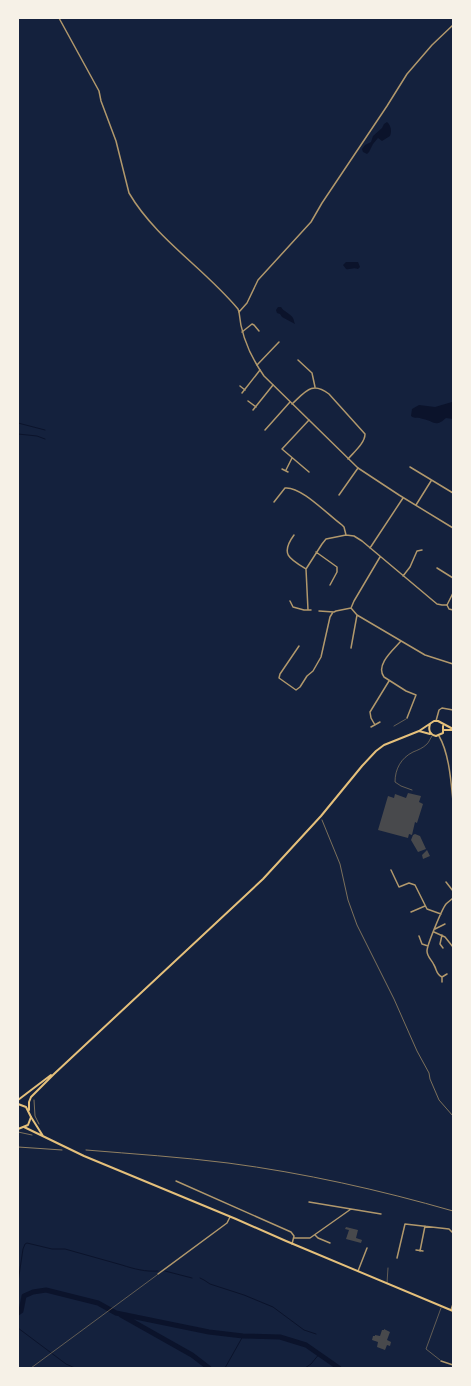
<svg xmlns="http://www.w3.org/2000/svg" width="471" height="1386" font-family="Commissioner,sans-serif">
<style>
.water{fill:#0b132b}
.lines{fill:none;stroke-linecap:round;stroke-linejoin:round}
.stream{stroke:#0b132b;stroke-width:1}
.river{stroke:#0b132b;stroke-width:5}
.building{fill:#48494c}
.path{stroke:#e5c07b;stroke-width:0.5}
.service{stroke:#b1986c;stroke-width:0.5}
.minor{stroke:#b1986c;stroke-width:1.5}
.tertiary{stroke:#b1986c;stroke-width:1.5}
.secondary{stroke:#e5c07b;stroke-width:2}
.primary{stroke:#e5c07b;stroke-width:2}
.rail{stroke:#918062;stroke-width:1}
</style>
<rect width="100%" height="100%" fill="#14213d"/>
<path class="water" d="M387,122C391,125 392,132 390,136L382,141L378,138L373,144L369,152L367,154L363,152L362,149L365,145L371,142L373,136L382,128L384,124Z
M346,262H358L360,267L358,269C353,267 350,270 346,269L343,265Z
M278,307H281C284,312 290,313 293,318C294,320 294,322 295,324L282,317L280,314L277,313L276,310Z
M452,402L453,403V419L446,418C435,428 434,421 423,419C418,417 415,419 411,416L412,409L419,405L435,407Z"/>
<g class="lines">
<path class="stream" d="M18,423L45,430
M18,434L37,436L45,439
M165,1271L192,1278
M200,1278L204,1280L210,1284L244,1295L273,1307L304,1330L316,1334
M18,1282L23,1249L25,1244L27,1243L52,1249H65L122,1265C134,1269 146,1272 158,1271
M18,1328L66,1364L75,1368
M225,1368L243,1336
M305,1368L311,1364L320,1353"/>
<path class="river" d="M18,1313L21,1311L24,1296L33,1292L46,1290L98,1303L116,1313L209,1332L243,1336L280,1337L306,1345L339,1368
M121,1315L192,1355L209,1368"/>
</g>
<path class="building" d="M408,793L421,796L419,802L423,804L417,823L415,822L412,835L409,834L408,838L378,830L388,796L394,798L395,794L406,798Z
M415,834L420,836L426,849L418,852L411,840L413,835Z
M427,850L430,856L423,859L422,855Z
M346,1227L358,1230L356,1238L362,1240L361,1243L346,1239L349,1230L345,1229Z
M384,1329L390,1332L387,1340L391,1342L390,1346L387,1345L385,1350L377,1347L378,1342L372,1340L373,1336H375V1335L380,1336L382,1330H384Z"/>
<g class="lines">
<path class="path" d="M322,820L340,864L348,900L357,925L394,999L417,1051L429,1073L430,1079L439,1100L453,1116
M34,1100L35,1116L39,1124
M18,1132L32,1135"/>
<path class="service" d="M394,726L406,719
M412,790L401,786L395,782C395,769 401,758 413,752C418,750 423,748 427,744C429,742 430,739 432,736
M387,1283L388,1268
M440,1360L426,1349L441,1308
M31,1368L157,1275"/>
<path class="minor" d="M59,18L99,91L101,101L116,141L129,193C156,239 204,268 238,309L239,312L247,303L258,280L311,222L322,203L387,106L407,74L432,45L453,25
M242,332L252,324L254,325L259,331
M298,360L312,373L315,387
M257,365L279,342
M240,386L245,390
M242,393L260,370
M248,401L256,407
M292,404C306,391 312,381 329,394L365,434C365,443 354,452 348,459
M253,410L273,385
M265,430L290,402
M410,467L453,493
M282,469L288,472
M286,470L292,458
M309,472L282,449L309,420
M339,495L358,468
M274,502L285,488C301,486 328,515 342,525L344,527L346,535L354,536L362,541L437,604L442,605H447
M416,505L431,481
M294,535C280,554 289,559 306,569
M370,548L403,498
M316,552L337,567V572L330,585
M437,568L453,578
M403,576L410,567L417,551L422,550
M290,601L293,607L304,610H311
M351,608L354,601L380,557
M308,610L306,569L322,544L326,539L346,535
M319,611L334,612L336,611L351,608L357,615L425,655L453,664
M401,641C393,650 375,665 384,677L406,691L416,695L407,718
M299,646L280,674L279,678L296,690L300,687L307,676L313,671L321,657L330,617L333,612
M351,648L357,615
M436,721L439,710L442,708L453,710
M375,725L371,718L370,712L389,681
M371,727L380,722
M391,870L399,887L409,883L415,885L427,909L441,914
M446,882L453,891
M411,912L425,906
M435,929L445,924
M434,932L445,937L453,947
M442,935L440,944L443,948
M419,936L422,944L428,946
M442,977C436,974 437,970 434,965C432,960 427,957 427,951C427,945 442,909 446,904C448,902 451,900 453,898
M442,982V977L447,974
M176,1181L291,1232L294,1236L292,1244
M309,1202L381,1214
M315,1235L318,1238L330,1243
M294,1238H310L351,1209
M416,1250L423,1251
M420,1251L425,1226
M397,1258L405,1224L449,1229L453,1233
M358,1271L367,1248
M158,1274L227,1223L230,1217
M451,1310L453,1304
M441,1361L453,1365"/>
<path class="tertiary" d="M239,312C241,336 250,356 264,376L358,468L399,495L453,528
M453,593L447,605L449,609L453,610
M439,736C449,753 451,781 453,801"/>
<path class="secondary" d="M31,1117L43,1136
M24,1127L84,1156L236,1219L286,1241L453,1311"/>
<path class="primary" d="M430,724C428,730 430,735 436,736L443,733V726
M444,730H452
M419,731L430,734
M18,1100L51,1075
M18,1104L26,1107L31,1117L28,1125L18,1129
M29,1110V1102L31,1097L54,1074L263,879L321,816L362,766L376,751L384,745L419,731L434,721H438L453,729"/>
<path class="rail" d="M18,1147L62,1150
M86,1150C134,1154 181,1157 228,1163C304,1173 380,1190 453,1211"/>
</g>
<rect width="471" height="1386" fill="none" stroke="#f6f1e7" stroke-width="38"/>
</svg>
